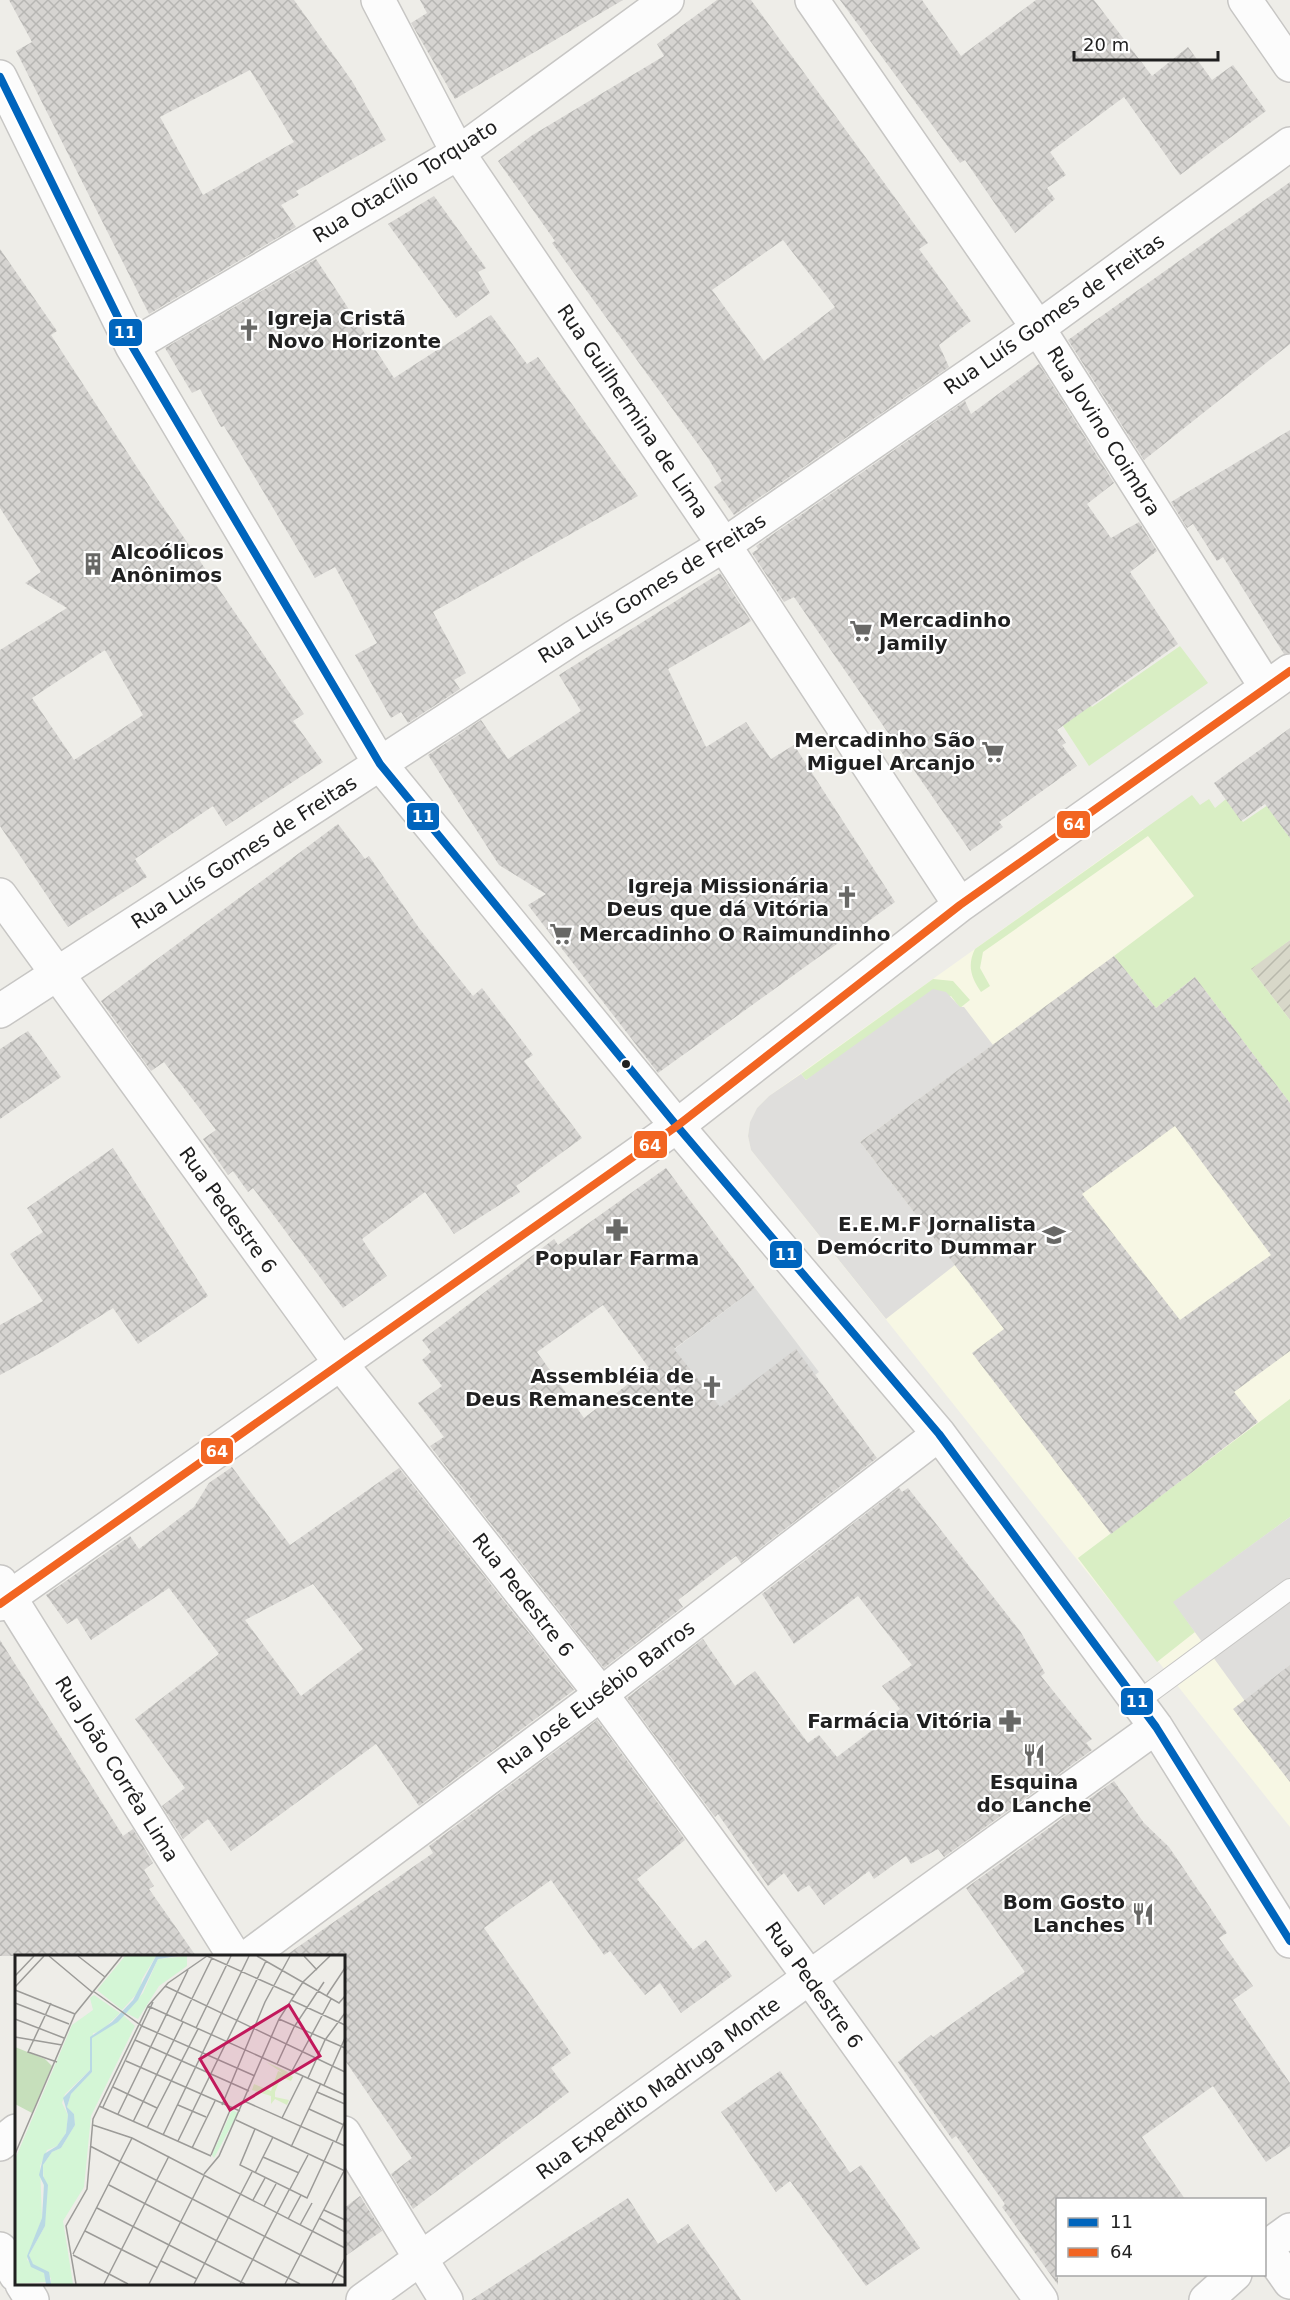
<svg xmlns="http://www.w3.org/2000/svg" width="1290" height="2300" font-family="'DejaVu Sans',sans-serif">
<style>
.education{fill:#f7f7e4}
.religious{fill:#dcdcda}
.construction{fill:url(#construction-furrows)}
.grass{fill:#d9eec4}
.parking{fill:#dfdedc}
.building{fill:url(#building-cross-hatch);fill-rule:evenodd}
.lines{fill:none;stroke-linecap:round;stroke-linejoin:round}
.lane-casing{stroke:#c7c6c4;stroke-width:22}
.street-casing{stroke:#c7c6c4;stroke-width:36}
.lane{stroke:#fcfcfc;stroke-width:20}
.street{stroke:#fcfcfc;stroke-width:33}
.bus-1-casing{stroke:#fff;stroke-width:12}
.bus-2-casing{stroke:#fff;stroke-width:12}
.bus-1{stroke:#0065bd;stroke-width:8}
.bus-2{stroke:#f26522;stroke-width:8}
.bus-dot{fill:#202020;stroke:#fff;stroke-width:2}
.labels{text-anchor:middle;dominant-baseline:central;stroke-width:4.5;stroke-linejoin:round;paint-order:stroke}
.street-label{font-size:20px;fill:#202020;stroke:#fff}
.poi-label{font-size:20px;font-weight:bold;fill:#202020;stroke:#fff;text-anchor:end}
.inset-road{fill:none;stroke:#9c9b98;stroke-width:1.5}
.view{fill:#c2185b;fill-opacity:0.15;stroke:#c2185b;stroke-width:3}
.inset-edge{fill:none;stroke:#202020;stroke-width:3}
.line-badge{stroke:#fff;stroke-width:2}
.badge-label{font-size:16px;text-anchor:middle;font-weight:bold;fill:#fff}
</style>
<defs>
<pattern id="construction-furrows" width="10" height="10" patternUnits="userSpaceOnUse" patternTransform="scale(1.5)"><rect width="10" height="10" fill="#d8d8c9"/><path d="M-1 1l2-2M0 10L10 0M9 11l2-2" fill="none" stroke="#b9b9ac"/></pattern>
<pattern id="building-cross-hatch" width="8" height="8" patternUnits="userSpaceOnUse" patternTransform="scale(1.5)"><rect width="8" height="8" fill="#d6d4d1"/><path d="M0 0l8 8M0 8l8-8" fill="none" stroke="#b7b6b3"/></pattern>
</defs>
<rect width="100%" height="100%" fill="#eeede8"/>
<path class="education" d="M1143,829L1290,1020V1827L751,1150L748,1136L750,1122L757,1108L769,1096Z"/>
<path class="religious" d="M755,1288L819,1372L669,1485L605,1402Z"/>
<path class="construction" d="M1290,940V1020L1250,968Z"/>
<path class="grass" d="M1180,646L1208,683L1089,766L1061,723L1084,695L1092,707Z
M1192,795L1200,805L1209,799L1215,808L1226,799L1243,822L1268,805L1286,833L1290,831V940L1251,969L1290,1020V1103L1195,977L1156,1008L1114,956L1194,896L1148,836L983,952L980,968L990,986L981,992C971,978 967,965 975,949Z
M933,979L953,981L970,1000L960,1008L951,996L806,1080L801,1074Z
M1290,1399V1517L1174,1602L1195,1632L1157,1662L1078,1558Z"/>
<path class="parking" d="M933,989L946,992L960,1007H964L993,1045L860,1142L955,1265L886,1319L751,1150L748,1136L750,1122L757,1108L769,1096L801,1074L806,1080Z
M1290,1517V1672L1247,1704L1173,1602Z"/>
<path class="building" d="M9,0H294L352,81L386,140L296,191L299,195L281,205L296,227L149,314L16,51L32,42ZM250,70L294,142L203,195L160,117Z
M420,0H623L455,99L411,23L427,13Z
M717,0H751L928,243L919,249L971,321L939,345L949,367L734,515L714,487L722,481L708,458L552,243L555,241L498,161L531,136L664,56L657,44ZM783,240L835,307L764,361L712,290Z
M840,0H922L961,56L1036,0H1094L1152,76L1188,47L1212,80L1233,65L1266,111L1180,175L1124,97L1050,152L1066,175L1047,188L1055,199L1015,233L965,160L960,163Z
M1290,182V344L1144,460L1068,340Z
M434,196L486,268L478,272L490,293L456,318L388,224Z
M0,249L57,331L51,335L157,498L304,714L293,721L323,762L226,826L213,806L135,859L147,877L68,927L0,826V650L67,608L25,583L41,572L0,508ZM105,650L143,715L74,760L32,698Z
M316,259L394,378L491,315L527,364L538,357L638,496L433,612L466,673L454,680L460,689L408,723L401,712L391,718L355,655L377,643L335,567L315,578L224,426L221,427L200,389L192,393L165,348Z
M1039,364L1114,483L1087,504L1111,538L1139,522L1157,551L1130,572L1178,644L1057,730L1066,743L1062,745L1077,766L999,822L1003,827L970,851L794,597L784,602L752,553L758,549L756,546L965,401L971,414Z
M1290,430V653L1284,654L1223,557L1217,561L1193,524L1187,528L1171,502Z
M720,573L751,621L668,669L706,747L746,722L771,759L794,745L895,902L658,1073L528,905L546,894L499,865L428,755L481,720L508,759L581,711L559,675Z
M1290,728V838L1265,804L1241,821L1214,783Z
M338,824L365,859L369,856L419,928L473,996L482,988L533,1055L524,1061L582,1138L516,1186L520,1192L454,1234L425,1192L362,1239L387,1276L343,1308L253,1188L248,1192L233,1171L228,1175L203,1139L216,1130L164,1062L151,1071L101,1001Z
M1114,956L1156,1008L1195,977L1290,1103V1351L1234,1392L1258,1422L1111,1534L972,1353L1004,1329L860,1142ZM1175,1126L1271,1255L1180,1320L1082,1194Z
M28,1031L61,1077L0,1119V1049Z
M113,1148L208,1296L138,1344L113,1308L53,1346L0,1375V1325L43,1301L10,1254L43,1232L27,1208Z
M666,1168L755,1288L674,1349L720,1407L796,1349L877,1458L741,1563L736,1556L678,1600L683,1607L604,1668L430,1446L444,1437L418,1403L442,1386L422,1360L431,1352L422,1340L554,1239L558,1245ZM603,1305L649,1368L584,1418L537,1352Z
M232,1467L290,1545L399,1468L574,1690L419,1806L376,1744L231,1851L208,1819L183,1839L162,1806L185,1788L135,1719L219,1654L169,1588L91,1640L77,1618L67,1624L46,1595L130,1536L139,1549L194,1507L209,1483ZM313,1584L363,1649L301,1696L245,1620Z
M899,1488L902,1492L908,1488L1020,1631L1045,1673L1041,1676L1092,1739L1086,1743L1092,1750L944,1857L938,1849L911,1864L906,1856L874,1879L869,1871L824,1905L809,1885L798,1892L784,1873L768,1886L718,1814L715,1817L627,1698L703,1639L735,1686L755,1671L808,1743L819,1735L837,1757L900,1709L882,1686L912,1665L858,1596L794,1644L762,1594Z
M0,1640L123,1836L133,1829L153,1863L144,1870L154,1886L149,1889L196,1956H0Z
M1290,1665V1782L1233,1709Z
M597,1720L685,1840L637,1879L693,1950L706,1940L732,1976L681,2013L660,1983L645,1995L610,1951L604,1955L551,1880L484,1928L571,2053L551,2068L569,2092L413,2209L391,2174L412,2158L344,2059V1956H285L433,1853L429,1846Z
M1114,1781L1144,1823L1169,1847L1205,1900L1227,1933L1219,1938L1253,1986L1233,2000L1290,2083V2146L1266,2162L1213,2086L1142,2137L1185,2199H1058V2285L1002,2207L1005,2204L956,2136L952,2139L898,2062L931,2035L933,2037L1025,1972L966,1888Z
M780,2071L850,2173L861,2165L920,2248L866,2286L790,2181L776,2192L721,2112Z
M360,2196L382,2231L344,2257V2208Z
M628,2198L658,2244L688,2224L741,2300H471Z"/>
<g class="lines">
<g class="lane-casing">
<path id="lane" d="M1137,1702L1290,1589"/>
</g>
<g class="street-casing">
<path id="street" d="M378,0L458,153L724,545L960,905
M812,0L1038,328L1266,687
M1245,0L1290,65
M0,77L132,346L380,764L677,1126L939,1434L1156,1727L1290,1941
M132,346L458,153L667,0
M0,895L341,1364L601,1694L810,1978L1041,2300
M0,1011L573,638L724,545L1038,328L1290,144
M0,1582L234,1956
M0,1604L677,1126L960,905L1290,671
M249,1956L601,1694L939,1434
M344,2133L446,2300
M0,2144L16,2131
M1266,2248L1290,2282
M0,2249L16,2275
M1264,2249L1290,2230
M22,2284L32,2300
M363,2300L1156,1727
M1206,2300L1235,2274"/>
</g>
<use href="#lane" class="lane"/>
<use href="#street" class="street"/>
<g class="bus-1-casing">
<path id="bus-1" d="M0,77L132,346L380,764L677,1126L939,1434L1156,1727L1290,1941"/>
</g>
<g class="bus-2-casing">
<path id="bus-2" d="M0,1604L677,1126L960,905L1290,671"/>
</g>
<use href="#bus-1" class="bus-1"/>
<use href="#bus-2" class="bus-2"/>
</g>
<defs>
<g id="church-bare" transform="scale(1.8)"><path d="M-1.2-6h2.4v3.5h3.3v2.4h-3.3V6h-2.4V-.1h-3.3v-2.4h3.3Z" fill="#686866" stroke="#fff" stroke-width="2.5" paint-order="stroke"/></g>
<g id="building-bare" transform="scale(1.8)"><path d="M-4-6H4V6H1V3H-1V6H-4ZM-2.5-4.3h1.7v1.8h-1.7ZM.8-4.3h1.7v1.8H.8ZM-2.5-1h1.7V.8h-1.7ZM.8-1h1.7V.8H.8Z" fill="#686866" stroke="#fff" stroke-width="2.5" paint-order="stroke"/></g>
<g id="supermarket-bare" transform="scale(1.8)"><path d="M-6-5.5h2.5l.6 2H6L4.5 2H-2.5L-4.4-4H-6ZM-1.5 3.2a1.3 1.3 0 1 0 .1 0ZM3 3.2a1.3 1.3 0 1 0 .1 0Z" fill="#686866" stroke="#fff" stroke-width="2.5" paint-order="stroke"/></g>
<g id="pharmacy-bare" transform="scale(1.8)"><path d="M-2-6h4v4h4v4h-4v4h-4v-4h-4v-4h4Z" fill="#686866" stroke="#fff" stroke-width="2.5" paint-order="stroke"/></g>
<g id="school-bare" transform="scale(1.8)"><path d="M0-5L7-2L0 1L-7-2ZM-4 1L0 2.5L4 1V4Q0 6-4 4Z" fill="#686866" stroke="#fff" stroke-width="2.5" paint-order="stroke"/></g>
<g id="restaurant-bare" transform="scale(1.8)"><path d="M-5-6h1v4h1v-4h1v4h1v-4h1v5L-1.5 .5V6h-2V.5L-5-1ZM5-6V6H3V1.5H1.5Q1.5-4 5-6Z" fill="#686866" stroke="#fff" stroke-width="2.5" paint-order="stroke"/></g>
</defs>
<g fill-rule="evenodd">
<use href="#church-bare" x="249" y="330"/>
<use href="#building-bare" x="93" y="564"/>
<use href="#supermarket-bare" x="861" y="631"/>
<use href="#supermarket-bare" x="993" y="752"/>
<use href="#church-bare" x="847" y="897"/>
<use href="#supermarket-bare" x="561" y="934"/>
<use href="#pharmacy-bare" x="617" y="1230"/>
<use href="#school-bare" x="1054" y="1235"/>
<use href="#church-bare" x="712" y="1387"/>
<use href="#pharmacy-bare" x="1010" y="1721"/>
<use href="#restaurant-bare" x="1034" y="1755"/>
<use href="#restaurant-bare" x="1143" y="1914"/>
</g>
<circle class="bus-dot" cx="626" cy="1064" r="5"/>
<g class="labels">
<g class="street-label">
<text transform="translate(405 181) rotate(-32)">Rua Otacílio Torquato</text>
<text transform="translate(1054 314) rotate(-35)">Rua Luís Gomes de Freitas</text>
<text transform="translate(633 411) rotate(56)">Rua Guilhermina de Lima</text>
<text transform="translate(1104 431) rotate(58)">Rua Jovino Coimbra</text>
<text transform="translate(652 588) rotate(-32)">Rua Luís Gomes de Freitas</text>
<text transform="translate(244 852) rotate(-33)">Rua Luís Gomes de Freitas</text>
<text transform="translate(228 1210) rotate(54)">Rua Pedestre 6</text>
<text transform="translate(523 1595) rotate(52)">Rua Pedestre 6</text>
<text transform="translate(596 1697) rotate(-37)">Rua José Eusébio Barros</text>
<text transform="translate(117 1769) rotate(58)">Rua João Corrêa Lima</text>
<text transform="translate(814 1985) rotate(54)">Rua Pedestre 6</text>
<text transform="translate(658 2088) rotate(-36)">Rua Expedito Madruga Monte</text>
</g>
<g class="poi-label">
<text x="267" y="318" text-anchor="start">Igreja Cristã<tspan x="267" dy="23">Novo Horizonte</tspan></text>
<text x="111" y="552" text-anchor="start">Alcoólicos<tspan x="111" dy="23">Anônimos</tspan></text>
<text x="879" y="620" text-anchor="start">Mercadinho<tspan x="879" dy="23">Jamily</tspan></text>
<text x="975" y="740">Mercadinho São<tspan x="975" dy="23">Miguel Arcanjo</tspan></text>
<text x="829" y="886">Igreja Missionária<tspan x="829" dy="23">Deus que dá Vitória</tspan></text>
<text x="579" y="934" text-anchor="start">Mercadinho O Raimundinho</text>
<text x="1036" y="1224">E.E.M.F Jornalista<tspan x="1036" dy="23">Demócrito Dummar</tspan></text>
<text x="617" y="1258" text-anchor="middle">Popular Farma</text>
<text x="694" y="1376">Assembléia de<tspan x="694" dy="23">Deus Remanescente</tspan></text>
<text x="992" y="1721">Farmácia Vitória</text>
<text x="1034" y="1782" text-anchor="middle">Esquina<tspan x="1034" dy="23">do Lanche</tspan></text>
<text x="1125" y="1902">Bom Gosto<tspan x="1125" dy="23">Lanches</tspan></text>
</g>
</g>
<g transform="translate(15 1955)">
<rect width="330" height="330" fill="#eeede8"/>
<path d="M251,107L271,116L278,122L276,126L266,122L260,137V142L274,145L272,150L260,144L256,149V141L237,135L239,129L256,136L263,116L268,118Z" fill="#d9eec4"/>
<path d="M0,92L30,104L37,111L17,158L0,149Z" fill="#c6dfbb"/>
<path d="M110,1H141L127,24L125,35L107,55L82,35ZM172,1V11L144,31L123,64L111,58L128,38L143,4ZM79,40L105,58L85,77L78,78L75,115L50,139L47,148L53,160L51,178L42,191L32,195L25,211L27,263L12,305L29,318L32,327L0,329L1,202L57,70L78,55L75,43ZM108,60L120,71L76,161L69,232L48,266L58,329H36V323L18,310L14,300L30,271L28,210L37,197L46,193L60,170L59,159L52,152L56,139L77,117V83ZM217,155L223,158L199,203L197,200Z" fill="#d4f6d6"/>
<path d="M141,1H163L143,4L123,45L103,67L77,83V117L56,139L52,152L59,159L60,170L46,193L37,197L28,210V221L33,230L30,271L14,300L18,309L34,317L36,329H31L29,318L16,312L12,301L27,263L29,230L24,220L29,199L42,191L51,178L53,160L48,143L75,115V82L97,67L118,45Z" fill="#b9d9e4"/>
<path class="inset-road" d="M34,1L77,37M63,1L90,22M192,1L279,40M242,1L324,48L330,41M289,1L302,15M0,21L19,1M150,31L330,117M0,32L29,1M0,35L60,59M78,36L127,71L240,121M312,40L330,13M276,45L330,70M0,48L54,69M36,48L13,97L42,107M133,51L330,140M0,64L49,83M264,64L330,93M166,66L197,3M181,73L216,1M0,82L47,90M120,85L234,136M111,106L225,156M262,109L279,72L309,27M277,116L316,44M293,123L310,85L330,58M309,130L330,83M98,132L142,153M302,137L330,149M229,146L330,191M163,150L191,162M207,150L250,47L275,1M84,151L196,201M88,152L138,47M294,154L329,170M103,159L173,15M267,163L288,121M221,165L330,216M118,167L168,67M78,170L117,183L330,293M132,173L183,74M240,174L225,210L292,243L318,187M148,180L234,1M163,186L251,6M321,187L330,166M75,191L330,323M276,192L306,128M177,193L200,146M0,199L60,59L107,1M196,200L216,153M248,202L284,218M240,218L258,182M189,219L204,201L264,64L288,27L315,1M94,230L285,329M275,234L293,200M238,245L250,223M249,251L261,229M82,253L230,329M309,255L330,265M304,263L330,277M273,264L286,240M285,270L297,248M70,276L143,313M58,299L117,183M58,300L113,329M146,306L182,324M61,329L51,271L72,234L78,164L133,51L153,28L192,1M89,329L154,201M134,329L189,221M179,329L237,217M225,329L274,235M270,329L330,214M317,329L330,303"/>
<path class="view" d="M274,50L305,101L215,155L185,104Z"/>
<rect width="330" height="330" class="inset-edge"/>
</g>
<g class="line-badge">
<rect x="108" y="318" width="35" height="29" rx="6" fill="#0065bd"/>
<rect x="406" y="802" width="34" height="29" rx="6" fill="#0065bd"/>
<rect x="1056" y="810" width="35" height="29" rx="6" fill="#f26522"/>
<rect x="633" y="1130" width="35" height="29" rx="6" fill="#f26522"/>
<rect x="769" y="1240" width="34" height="29" rx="6" fill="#0065bd"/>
<rect x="200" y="1437" width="34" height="28" rx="6" fill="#f26522"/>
<rect x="1120" y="1687" width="34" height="29" rx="6" fill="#0065bd"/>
</g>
<g class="badge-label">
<text x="125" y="338">11</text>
<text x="423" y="822">11</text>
<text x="1074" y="830">64</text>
<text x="650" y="1151">64</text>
<text x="786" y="1260">11</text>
<text x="217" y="1457">64</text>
<text x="1137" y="1707">11</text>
</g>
<rect x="1056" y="2198" width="210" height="78" fill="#ffffff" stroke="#a6a6a6" stroke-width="1.5"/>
<rect x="1068" y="2218" width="30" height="9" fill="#0065bd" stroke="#a6a6a6" stroke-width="1.5"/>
<text x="1110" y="2228" font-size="18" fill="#202020">11</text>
<rect x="1068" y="2248" width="30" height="9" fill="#f26522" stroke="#a6a6a6" stroke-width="1.5"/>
<text x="1110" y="2258" font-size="18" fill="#202020">64</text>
<path d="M1074 51v9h144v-9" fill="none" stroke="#202020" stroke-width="3"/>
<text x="1083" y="51" font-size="18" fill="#202020" stroke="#ffffff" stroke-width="4.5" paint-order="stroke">20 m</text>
</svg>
